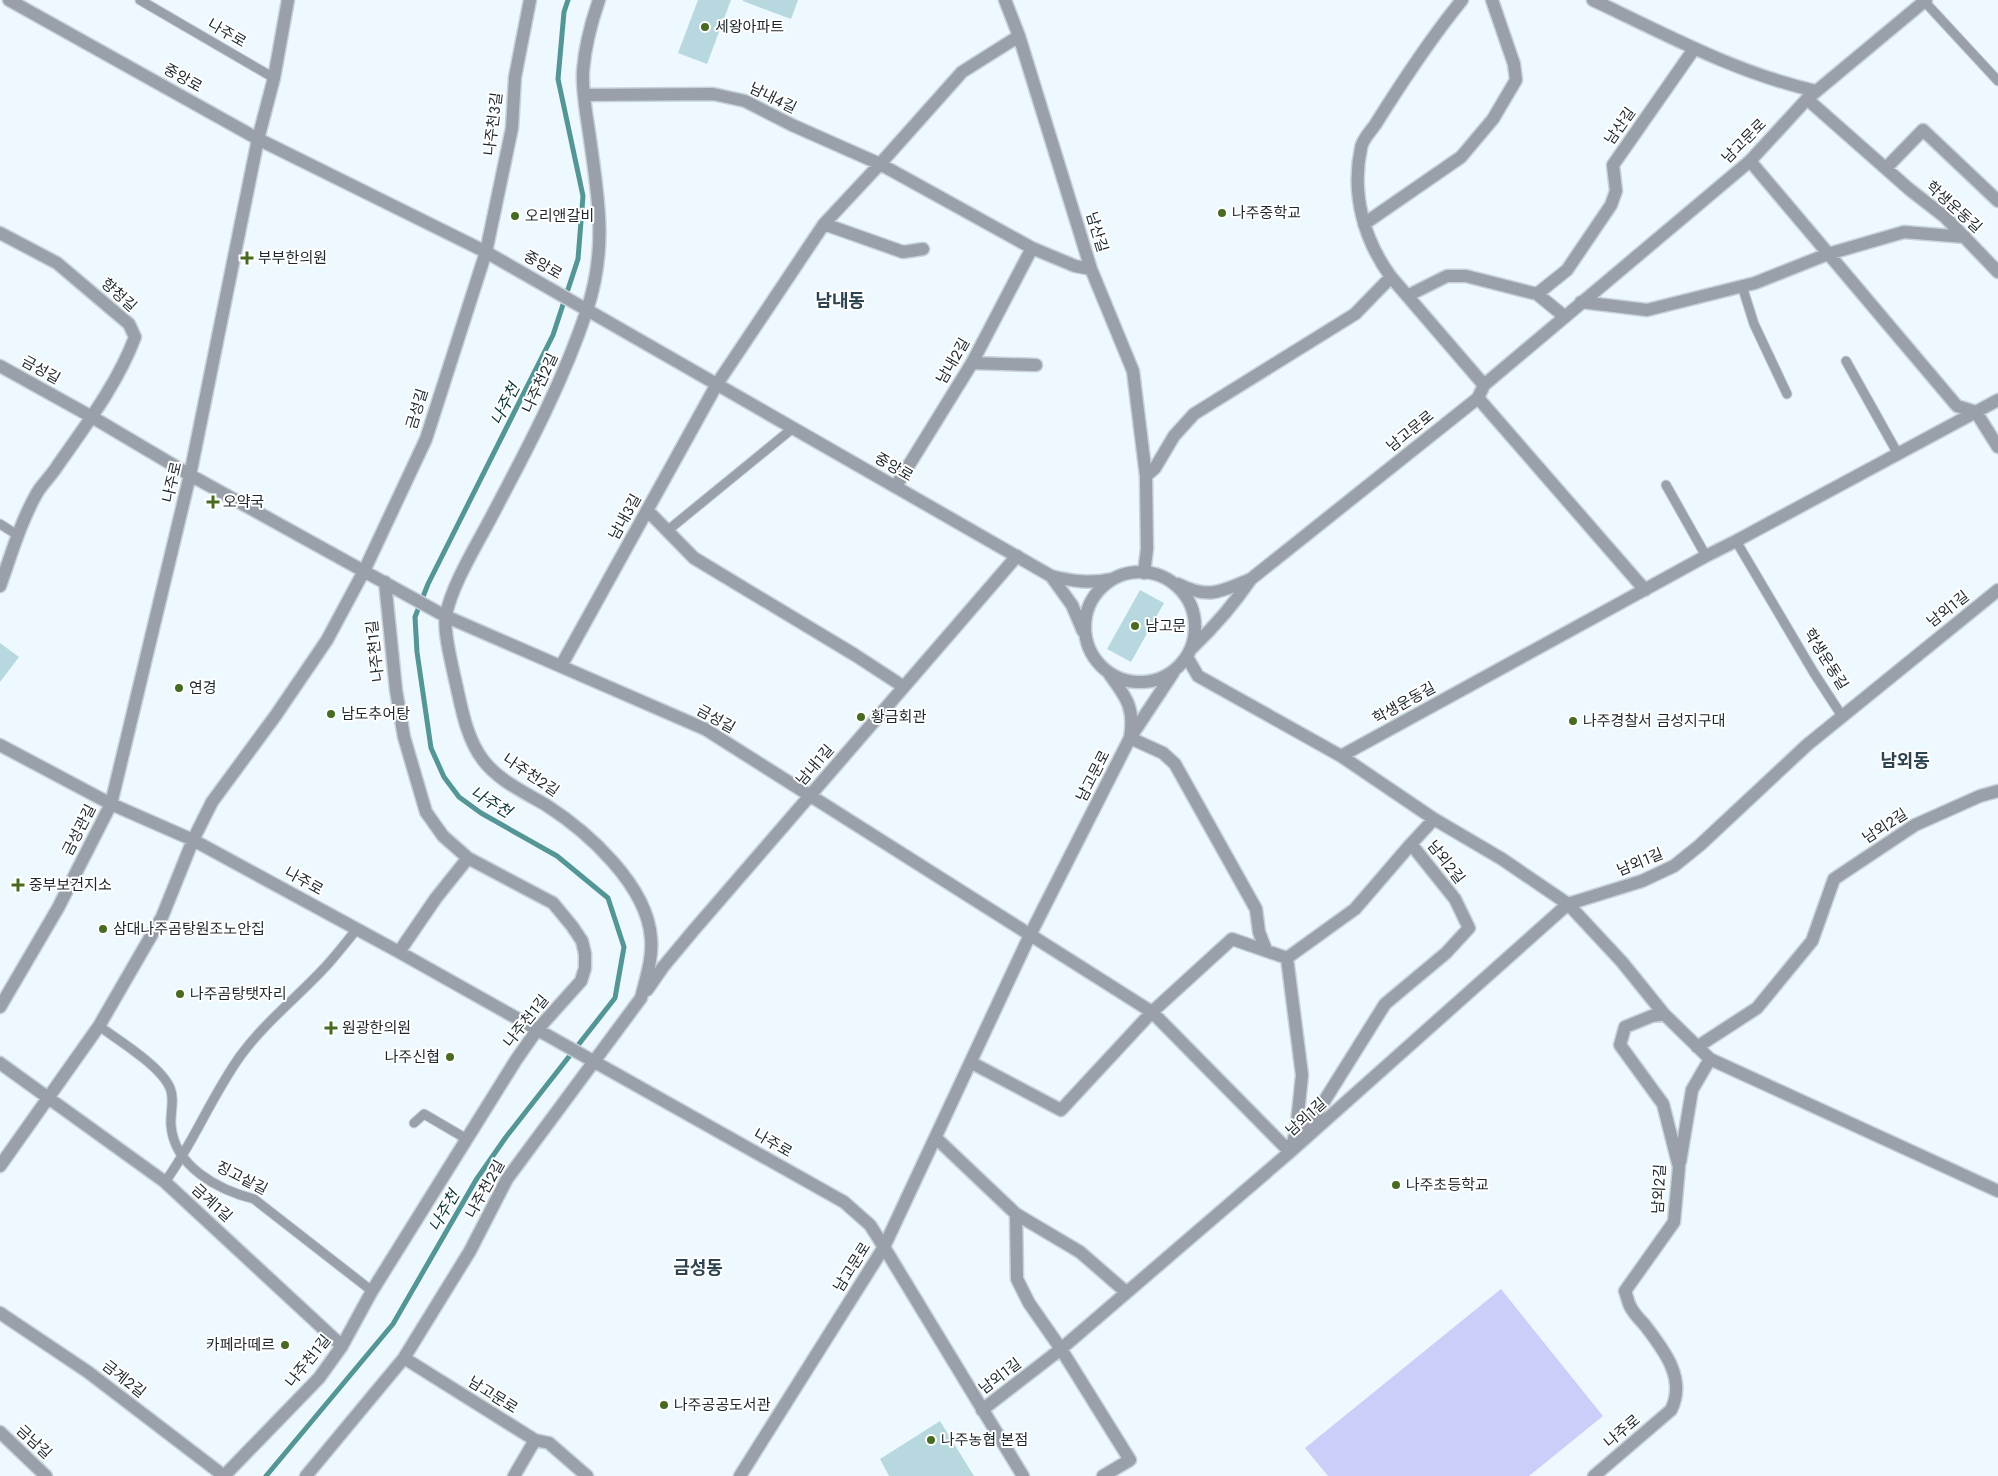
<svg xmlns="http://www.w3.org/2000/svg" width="1998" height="1476" font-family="Jost,'Noto Sans KR',sans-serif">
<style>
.green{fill:#cacff9}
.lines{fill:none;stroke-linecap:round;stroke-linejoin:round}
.stream{stroke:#549596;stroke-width:5}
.building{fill:#b8d8e0}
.service-casing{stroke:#c8d2d9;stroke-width:11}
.minor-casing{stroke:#c8d2d9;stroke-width:15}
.tertiary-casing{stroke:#c8d2d9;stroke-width:15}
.service{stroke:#99a0a9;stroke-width:9}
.minor{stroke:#99a0a9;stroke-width:12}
.tertiary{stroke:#99a0a9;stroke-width:12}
.poi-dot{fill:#486a21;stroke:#fff;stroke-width:2}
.labels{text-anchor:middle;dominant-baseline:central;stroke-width:4;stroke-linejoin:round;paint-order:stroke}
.poi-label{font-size:15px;fill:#1d272d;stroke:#fff;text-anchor:start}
.street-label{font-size:15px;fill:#1d272d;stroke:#fff}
.water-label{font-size:16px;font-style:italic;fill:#083535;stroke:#fff}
.quarter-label{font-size:18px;font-weight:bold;fill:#2d4350;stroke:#fff}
</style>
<rect width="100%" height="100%" fill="#eef8ff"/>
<path class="green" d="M1501,1289L1603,1416L1529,1476H1328L1305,1448Z"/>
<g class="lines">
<path class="stream" d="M266,1476L393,1324L476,1180L506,1137L615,998L624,947L608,898L557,856L481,813L459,797L444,777L431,748L417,652L415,617L428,584L553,335L578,259L583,196L558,79L564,12L568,0"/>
</g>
<path class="building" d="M698,0H731L707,64L678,53Z
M743,0H798L791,19L743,1Z
M1140,590L1164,603L1131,662L1107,649Z
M0,643L19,657L0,682Z
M940,1421L974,1476H889L880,1459Z"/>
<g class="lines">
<g class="service-casing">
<path id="service" d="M140,0L274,78
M1924,1L1998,81
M1742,286L1754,324L1787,394
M1846,361L1898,454
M1666,485L1706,556
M0,524L19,536
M667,531L793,428
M1736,541L1814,673L1842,716
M99,1026C118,1040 161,1066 170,1088C175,1099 170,1113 171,1125C174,1167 219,1190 254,1199L372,1291
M414,1123L424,1114L465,1138
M165,1182C194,1142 212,1095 241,1055C266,1021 300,995 328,964C338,953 347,941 357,929"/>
</g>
<g class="minor-casing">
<path id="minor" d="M1005,0L1019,36L1091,269L1133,371L1146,476L1147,549L1144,573
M1462,0C1430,39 1402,82 1375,125C1370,132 1362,140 1361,148C1351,194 1364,240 1391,277L1484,385
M1593,0C1667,35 1736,73 1816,91
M585,95L713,94L745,101L792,125L880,164L1032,248L1075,266L1091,269
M1807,99L1909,189L1945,217L1998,272
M1750,161L1957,406L1976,412L1998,447
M1886,168L1923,130L1998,201
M824,224L903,252L923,249
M1364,224L1461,157L1493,119L1516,80L1514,64L1492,0
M0,233L57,263L129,324L135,337C118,383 86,425 58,465C52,475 43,483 37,493C21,521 11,555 0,586
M1537,294L1567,270L1611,205L1616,191L1613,165L1694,49
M1407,296L1447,276H1466L1537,294L1564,316
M1581,302L1647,310L1755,283L1828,254L1904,232L1965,237
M972,363L1036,365
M0,366L92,417L190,475L445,616L705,729L1152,1012L1290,1152L1296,1132L1302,1075L1287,958
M1478,398L1645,590
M1146,476L1155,468L1174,436L1194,414L1355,314L1391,277
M896,486L972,363L1032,248
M647,510L694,558L855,655L904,687
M1187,657L1198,676L1341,756L1706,556L1736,541L1998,400
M561,666L717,384L824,224L880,164L962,72L1019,36
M1130,738L1163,753L1175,764L1256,909L1259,932L1266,950
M0,745L111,804L193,840L399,952L844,1202L870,1225L884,1247
M1341,756L1434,819L1502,859L1568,904L1622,962L1664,1014L1710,1059L1998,1191
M399,952L436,898L468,858
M1287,958L1355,909L1411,844L1434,819
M647,990L663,967L693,931L1017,556
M0,1007L58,908L111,804L190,475L258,139L274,78L288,0
M1697,1047L1757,1008L1812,941L1834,879L1915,825L1980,796L1998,791
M0,1063L165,1182L342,1346
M972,1063L1061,1110L1152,1012L1232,939L1287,958
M1296,1132L1318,1111L1385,1004L1446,953L1469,928L1455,899L1411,844
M936,1138L1016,1214L1080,1252L1126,1292
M1680,1162L1692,1090L1710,1059
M0,1166L99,1026L162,917L193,840L212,802L276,715L327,640L364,571L426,439L486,252L512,128L515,77L530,0
M1016,1214L1017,1279L1029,1303L1061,1349L1130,1460L1103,1476
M0,1313L88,1372L224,1476
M404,1358L535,1440L549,1443L587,1476
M982,1410L1061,1349L1290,1152L1568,904L1642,881L1674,866L1700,845L1807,745L1998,590
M0,1432L46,1476
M224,1476L319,1378L342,1346L372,1291L516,1060L537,1030L581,981L585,968V954L582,941L572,926L553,903L468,858L443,836L426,812L404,737L396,690L385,582
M306,1476L404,1358L470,1251L507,1179L641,998C646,978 653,958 651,938C647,885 588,832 546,805C524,792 499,781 483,760C465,736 461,704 454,675C451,660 443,630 446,615C452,583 481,538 496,508C530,444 564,379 587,310C608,246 598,197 589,132C586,112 582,91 583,71C585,46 591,23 599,0
M514,1476L535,1440
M1594,1476L1671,1410C1687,1378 1663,1349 1644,1324C1639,1319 1633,1312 1630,1306C1628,1302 1627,1296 1625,1291L1674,1222L1679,1167L1663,1104L1620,1045L1625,1027L1652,1016L1664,1014"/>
</g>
<g class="tertiary-casing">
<path id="tertiary" d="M9,0L258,139L486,252L1051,576
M1085 627a55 55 0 1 1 110 0a55 55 0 1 1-110 0Z
M1251,579L1478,398L1484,385L1750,161L1807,99L1926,0
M1178,584C1210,600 1221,591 1251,579C1234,604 1214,627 1192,648
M1083,631L1072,605L1051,576C1072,581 1090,584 1112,579
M1110,675C1127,698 1135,709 1130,738L1173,673
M884,1247L1023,1476
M740,1476L884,1247L1030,935L1130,738"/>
</g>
<use href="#service" class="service"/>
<use href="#minor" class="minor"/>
<use href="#tertiary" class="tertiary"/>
</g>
<g class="poi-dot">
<circle cx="705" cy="27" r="5"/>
<circle cx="1222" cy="213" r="5"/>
<circle cx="515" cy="216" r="5"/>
<path d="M244.5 250.5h5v5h5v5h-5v5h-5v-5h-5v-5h5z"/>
<path d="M210.5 494.5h5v5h5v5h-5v5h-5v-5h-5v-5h5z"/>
<circle cx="1135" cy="626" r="5"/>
<circle cx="179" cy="688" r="5"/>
<circle cx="331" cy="714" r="5"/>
<circle cx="861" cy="717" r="5"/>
<circle cx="1573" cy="721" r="5"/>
<path d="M15.5 877.5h5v5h5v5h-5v5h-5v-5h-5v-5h5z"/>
<circle cx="103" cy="929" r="5"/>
<circle cx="180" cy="994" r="5"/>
<path d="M328.5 1020.5h5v5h5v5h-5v5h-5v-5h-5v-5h5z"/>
<circle cx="450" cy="1057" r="5"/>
<circle cx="1396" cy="1185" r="5"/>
<circle cx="285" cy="1345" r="5"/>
<circle cx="664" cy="1405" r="5"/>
<circle cx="931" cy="1440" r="5"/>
</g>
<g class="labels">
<g class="poi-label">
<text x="715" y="27">세왕아파트</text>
<text x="1232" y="213">나주중학교</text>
<text x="525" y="216">오리앤갈비</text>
<text x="258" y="258">부부한의원</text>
<text x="223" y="502">오약국</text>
<text x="1145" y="626">남고문</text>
<text x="189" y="688">연경</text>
<text x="341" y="714">남도추어탕</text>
<text x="871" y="717">황금회관</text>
<text x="1583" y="721">나주경찰서 금성지구대</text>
<text x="29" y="885">중부보건지소</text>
<text x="113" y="929">삼대나주곰탕원조노안집</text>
<text x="190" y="994">나주곰탕탯자리</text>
<text x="342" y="1028">원광한의원</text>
<text x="440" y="1057" text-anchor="end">나주신협</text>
<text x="1406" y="1185">나주초등학교</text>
<text x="275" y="1345" text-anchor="end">카페라떼르</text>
<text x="674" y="1405">나주공공도서관</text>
<text x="941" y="1440">나주농협 본점</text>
</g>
<g class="street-label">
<text transform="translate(227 33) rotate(30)">나주로</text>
<text transform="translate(183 78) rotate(29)">중앙로</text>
<text transform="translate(773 98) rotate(26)">남내4길</text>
<text transform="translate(493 124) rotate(-83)">나주천3길</text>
<text transform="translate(1620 126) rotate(-55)">남산길</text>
<text transform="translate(1744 141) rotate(-45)">남고문로</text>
<text transform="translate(1954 207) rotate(42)">학생운동길</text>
<text transform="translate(1097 232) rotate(73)">남산길</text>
<text transform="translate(543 265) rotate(30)">중앙로</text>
<text transform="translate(119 295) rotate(42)">향청길</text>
<text transform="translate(953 361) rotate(-60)">남내2길</text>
<text transform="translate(41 370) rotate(29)">금성길</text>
<text transform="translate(540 383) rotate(-65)">나주천2길</text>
<text transform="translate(417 409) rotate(-73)">금성길</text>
<text transform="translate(1410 431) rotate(-39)">남고문로</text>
<text transform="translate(894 467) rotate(30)">중앙로</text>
<text transform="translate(172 482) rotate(-77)">나주로</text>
<text transform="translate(625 517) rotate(-61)">남내3길</text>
<text transform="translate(1948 609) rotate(-38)">남외1길</text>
<text transform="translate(375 651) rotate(-96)">나주천1길</text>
<text transform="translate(1826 659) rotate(58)">학생운동길</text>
<text transform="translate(1404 703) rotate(-29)">학생운동길</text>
<text transform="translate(716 719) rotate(29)">금성길</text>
<text transform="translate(815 765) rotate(-49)">남내1길</text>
<text transform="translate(531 775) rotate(34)">나주천2길</text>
<text transform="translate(1093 776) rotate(-63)">남고문로</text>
<text transform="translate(1885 826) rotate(-33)">남외2길</text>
<text transform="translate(79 830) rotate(-63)">금성관길</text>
<text transform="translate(1446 862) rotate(52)">남외2길</text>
<text transform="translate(1640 862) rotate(-22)">남외1길</text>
<text transform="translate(304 881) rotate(29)">나주로</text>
<text transform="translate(526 1021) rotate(-51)">나주천1길</text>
<text transform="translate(1306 1117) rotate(-42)">남외1길</text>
<text transform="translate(773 1143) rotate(30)">나주로</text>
<text transform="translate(242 1178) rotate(27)">징고샅길</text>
<text transform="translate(485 1189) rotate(-61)">나주천2길</text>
<text transform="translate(1659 1189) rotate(-87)">남외2길</text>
<text transform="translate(212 1203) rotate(42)">금계1길</text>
<text transform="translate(852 1267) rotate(-58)">남고문로</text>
<text transform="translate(308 1361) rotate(-51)">나주천1길</text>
<text transform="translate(1000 1376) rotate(-37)">남외1길</text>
<text transform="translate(124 1379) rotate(38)">금계2길</text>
<text transform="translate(493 1395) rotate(32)">남고문로</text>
<text transform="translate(1622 1431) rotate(-40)">나주로</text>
<text transform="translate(34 1442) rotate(43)">금남길</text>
</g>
<g class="water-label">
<text transform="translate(505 404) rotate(-63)">나주천</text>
<text transform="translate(491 802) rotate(31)">나주천</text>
<text transform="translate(444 1211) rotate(-60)">나주천</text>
</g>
<g class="quarter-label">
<text x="840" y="301">남내동</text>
<text x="1905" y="761">남외동</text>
<text x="698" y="1268">금성동</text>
</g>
</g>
</svg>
